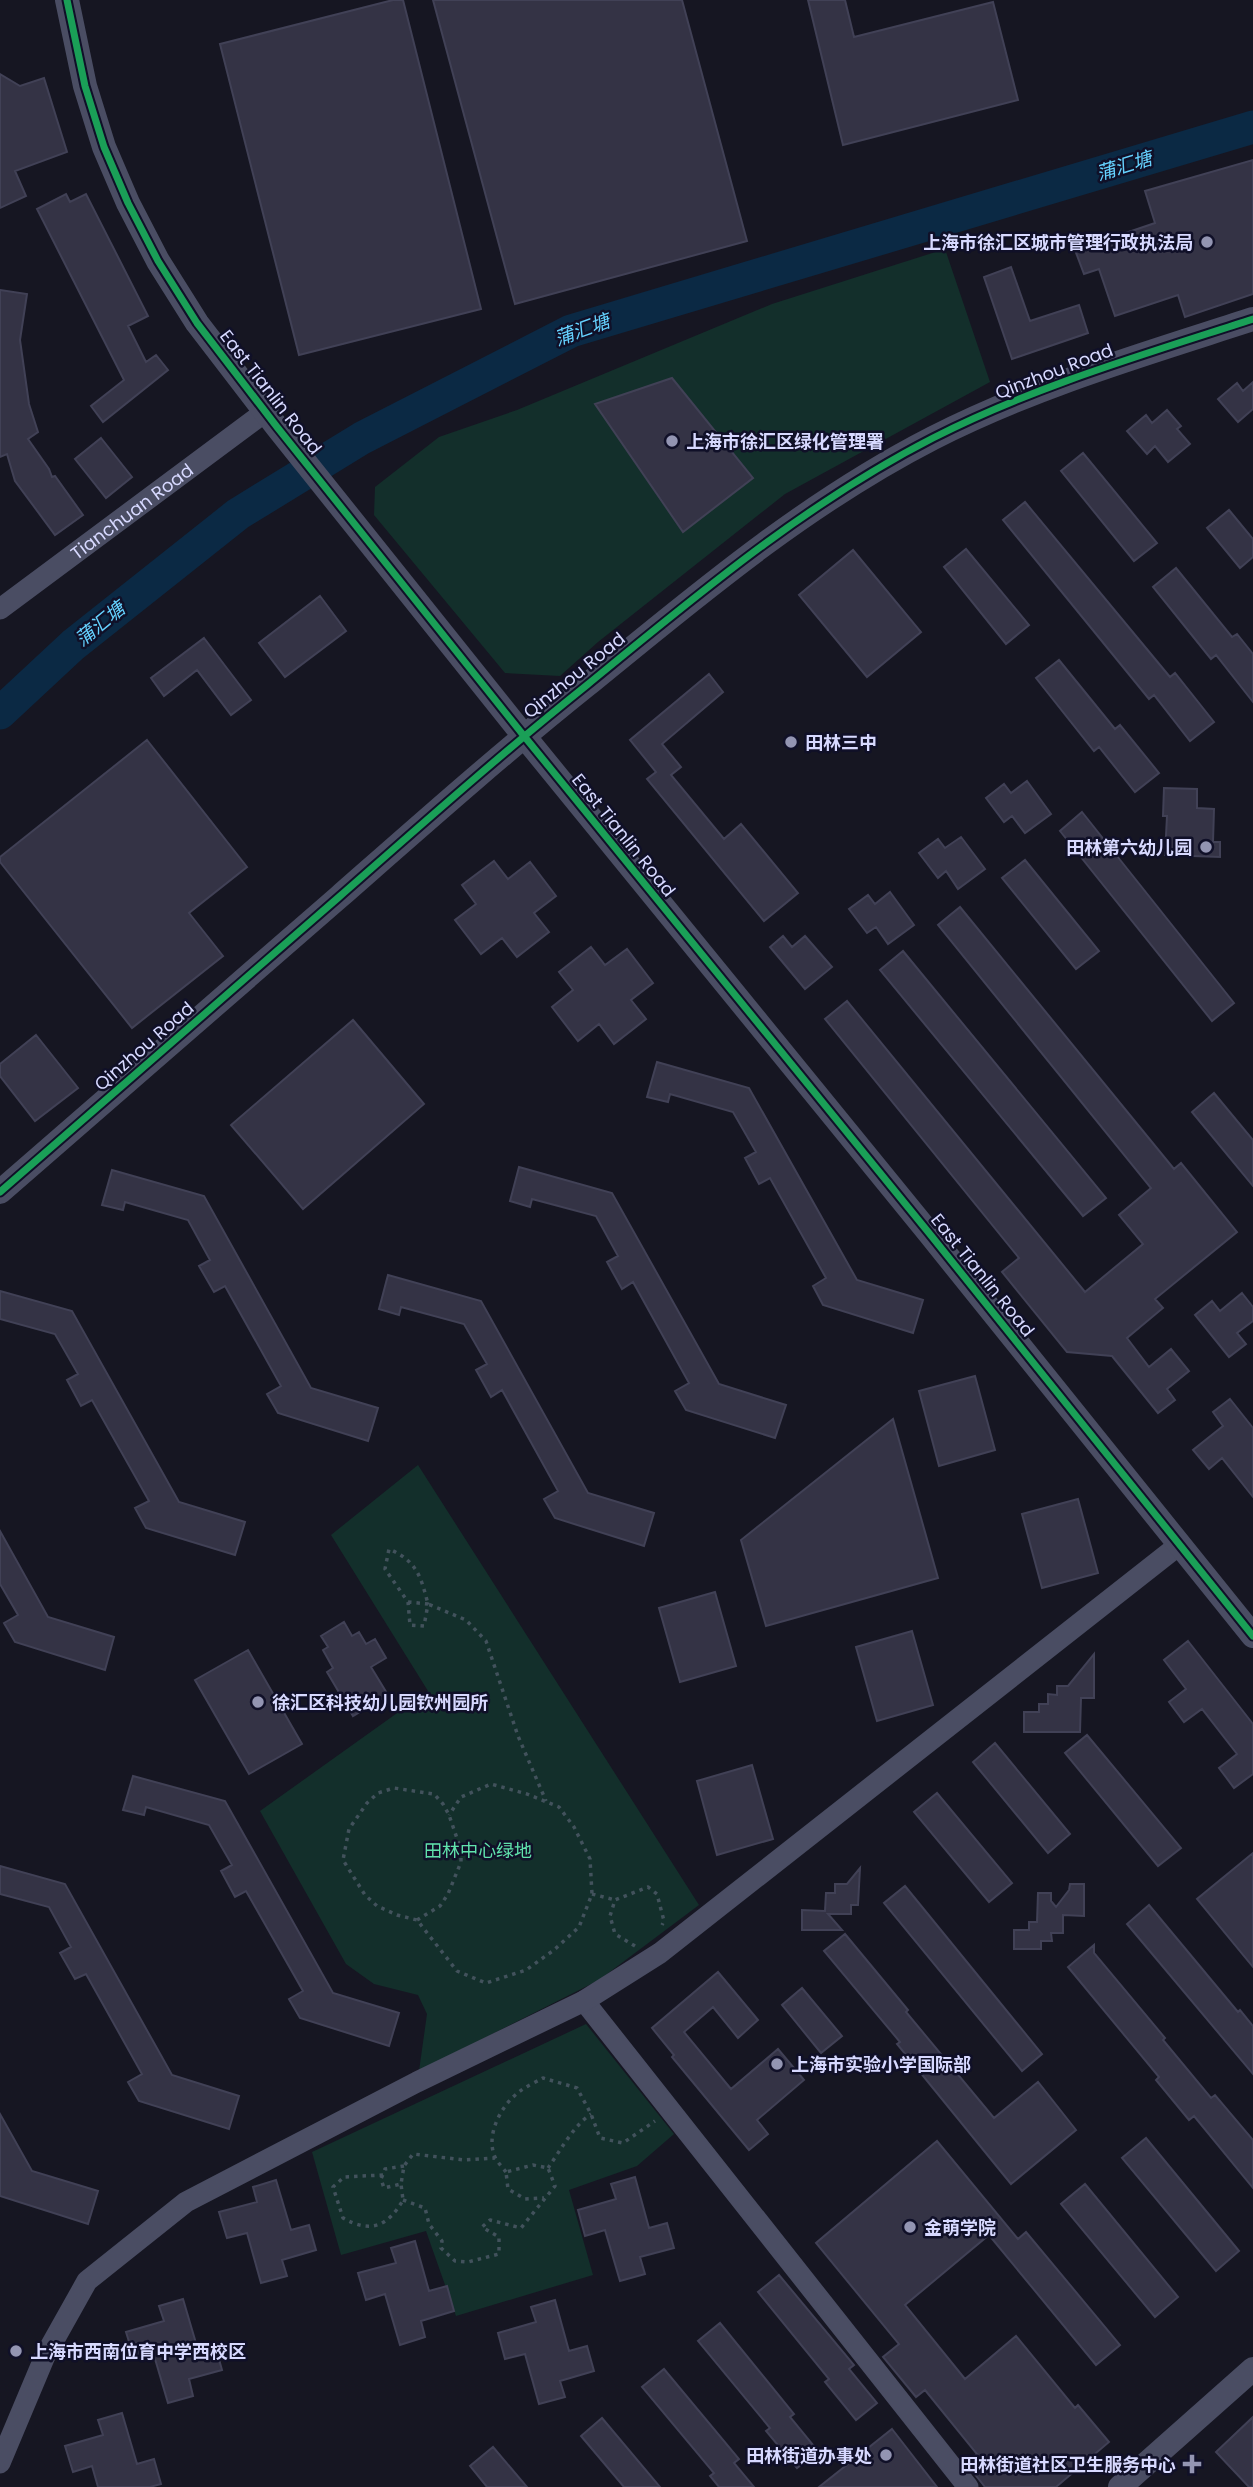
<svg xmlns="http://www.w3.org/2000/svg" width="1253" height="2487" font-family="Poppins,'Noto Sans SC',sans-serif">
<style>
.green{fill:#132f2b}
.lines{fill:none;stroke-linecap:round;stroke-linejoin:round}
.river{stroke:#0b2944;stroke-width:33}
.building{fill:#343345;stroke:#414156;stroke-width:2}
.path{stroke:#42525c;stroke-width:3.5;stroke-dasharray:3.5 5;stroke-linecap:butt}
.minor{stroke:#4a4d63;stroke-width:21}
.tertiary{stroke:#4a4d63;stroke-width:24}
.cycleway-casing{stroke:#101028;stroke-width:11}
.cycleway{stroke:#1a9f57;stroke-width:7}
.poi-dot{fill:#9395b2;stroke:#101028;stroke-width:2.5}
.labels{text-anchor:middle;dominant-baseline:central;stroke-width:5;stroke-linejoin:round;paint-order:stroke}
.poi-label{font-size:18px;font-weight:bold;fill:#d7d9ff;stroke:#101028;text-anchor:start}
.street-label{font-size:18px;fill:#d7d9ff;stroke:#101028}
.park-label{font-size:18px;fill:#60e2ac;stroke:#101028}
.water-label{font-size:19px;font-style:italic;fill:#65d2ff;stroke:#101028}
</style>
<rect width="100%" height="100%" fill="#161622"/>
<path class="green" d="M945,249L990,382L785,494L598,642L560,676L505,673L374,515L375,487L439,437L517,410L772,304Z
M418,1465L699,1905L599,1980L419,2071L427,2014L418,1995L374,1984L346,1964L260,1811L428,1691L331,1535Z
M586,2024L674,2134L637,2166L569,2190L593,2275L456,2316L426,2231L341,2255L312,2152Z"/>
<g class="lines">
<path class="river" d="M0,713L73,645L238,514L362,438L571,331L1253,127"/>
</g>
<path class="building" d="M393,0H403L481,309L299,355L220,44Z
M433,0H682L747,241L515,304Z
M808,0H845L854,37L993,2L1018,100L843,145Z
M0,74L20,86L44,78L67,152L15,171L26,196L0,208Z
M1253,160V294L1185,317L1178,295L1115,316L1099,269L1084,274L1075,250L1155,223L1145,191Z
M66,194L70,202L86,194L148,316L128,326L146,362L156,355L168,370L103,422L91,406L124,380L37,209Z
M1011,267L1030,321L1079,305L1088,333L1012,359L984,277Z
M0,290L27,294L20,340L29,404L38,432L28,439L49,469L52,477L55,476L83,515L55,535L15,481L7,454L0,457Z
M672,378L753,478L683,532L595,404Z
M1253,382V409L1238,422L1218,399L1237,383L1243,391Z
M1167,410L1181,426L1177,429L1190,444L1168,462L1155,446L1147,454L1127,431L1146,415L1152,423Z
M101,438L132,477L106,498L75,459Z
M1083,453L1157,543L1134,561L1061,471Z
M1025,502L1170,677L1175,673L1214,722L1190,741L1154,695L1149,699L1003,520Z
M1229,510L1253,539V557L1240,568L1207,528Z
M966,549L1029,625L1006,644L944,567Z
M853,550L921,632L867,677L799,595Z
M1176,568L1232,637L1237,634L1253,654V702L1216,655L1211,659L1153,587Z
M320,596L346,631L285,677L259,643Z
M204,638L251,700L231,715L197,670L164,696L151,678Z
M1059,660L1115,729L1120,725L1159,773L1135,792L1099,747L1094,751L1036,678Z
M709,674L723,692L662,744L681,767L671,775L724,839L741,824L798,893L764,921L647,779L656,772L630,740Z
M147,740L247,867L189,913L223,956L132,1028L0,862V857Z
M1027,781L1051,814L1025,833L1012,816L1004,822L986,798L1004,784L1011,793Z
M1164,788L1197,789V808L1214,809L1213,842H1220V857L1165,855L1167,816H1163Z
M1082,812L1234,1003L1212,1021L1060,831Z
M961,837L985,869L958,889L946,871L938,878L919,853L938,839L945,848Z
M1025,860L1099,951L1076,969L1002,878Z
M494,861L508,879L530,862L556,896L534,913L549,932L517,957L502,938L481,954L455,920L476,904L462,885Z
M890,892L914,925L888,944L876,927L867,933L849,909L868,895L875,904Z
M960,907L1174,1169L1181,1163L1237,1232L1155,1299L1163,1308L1127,1338L1149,1367L1171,1349L1189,1371L1167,1389L1175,1400L1158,1413L1112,1356L1067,1352L1002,1272L1019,1258L825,1019L847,1001L1085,1292L1143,1244L1119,1215L1151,1188L938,925Z
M783,936L792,947L805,936L832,967L805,989L770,947Z
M591,947L605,965L627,949L653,983L631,1000L646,1019L614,1044L599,1024L578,1041L552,1007L573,990L559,972Z
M903,951L1106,1198L1083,1216L880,970Z
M353,1020L424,1104L303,1209L231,1125Z
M36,1035L78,1088L35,1121L0,1076V1064Z
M657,1062L749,1088L857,1280L923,1300L913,1333L823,1305L813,1286L826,1278L770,1178L759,1184L745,1158L756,1152L733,1112L670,1094L668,1102L647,1097Z
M1214,1093L1253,1140V1186L1192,1112Z
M519,1167L612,1193L719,1384L786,1405L775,1438L686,1410L675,1391L689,1383L633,1282L622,1289L607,1262L618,1256L596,1216L532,1199L530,1207L510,1201Z
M112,1170L204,1196L311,1388L378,1408L368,1441L278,1413L267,1394L281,1386L225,1286L214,1292L199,1266L210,1260L188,1220L125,1202L123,1210L102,1205Z
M388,1275L481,1301L588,1493L654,1513L644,1546L555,1518L544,1499L558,1491L502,1390L491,1397L476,1370L487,1364L464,1324L401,1307L399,1315L379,1309Z
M0,1291L72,1311L179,1502L245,1522L235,1555L146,1528L135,1508L149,1501L92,1400L81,1406L67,1380L78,1374L55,1334L0,1319Z
M1242,1293L1253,1307V1321L1237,1333L1246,1344L1229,1357L1195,1315L1212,1301L1220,1311Z
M975,1376L995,1450L939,1466L919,1391Z
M1230,1399L1253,1428V1497L1222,1458L1209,1469L1193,1450L1223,1426L1213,1412Z
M893,1419L938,1578L766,1626L741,1540Z
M1078,1499L1098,1573L1042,1588L1022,1514Z
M0,1531L48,1617L114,1637L105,1670L15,1642L4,1623L18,1615L0,1584Z
M715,1592L736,1666L680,1682L659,1608Z
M344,1622L352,1636L359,1632L366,1644L375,1639L386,1658L371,1667L388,1695L353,1716L327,1672L333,1668L323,1650L328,1647L321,1636Z
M912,1631L933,1705L877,1721L856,1647Z
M1188,1641L1253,1724V1774L1234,1788L1219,1768L1237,1754L1202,1709L1184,1722L1169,1702L1186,1689L1164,1660Z
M248,1650L302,1744L249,1774L195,1680Z
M1094,1654V1698H1081L1080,1732H1024V1712H1039V1704H1048V1694L1057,1695V1686H1068Z
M1087,1735L1181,1848L1158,1866L1065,1753Z
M995,1743L1070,1834L1048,1853L973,1762Z
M752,1765L773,1839L717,1855L697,1781Z
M133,1776L225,1801L333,1993L399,2013L389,2046L300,2018L289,1999L303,1991L246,1891L235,1897L221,1871L232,1865L209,1825L146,1807L144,1815L123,1810Z
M937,1793L1012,1883L989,1902L914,1812Z
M1253,1853V1967L1197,1899Z
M0,1866L65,1884L172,2075L239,2096L229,2129L139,2101L128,2082L142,2074L86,1974L75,1979L60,1953L71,1947L49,1907L0,1894Z
M860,1868L858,1905H851V1914H828L842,1930H802V1910L825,1911L826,1893H835V1884H847Z
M1070,1884H1084V1916L1063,1915V1933H1051L1052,1941H1041V1949H1014V1930H1029V1922H1037L1038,1893H1051V1901L1056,1907L1069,1890Z
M905,1886L1042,2054L1022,2071L884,1903Z
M1149,1905L1238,2012L1240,2010L1253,2026V2074L1127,1924Z
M845,1934L908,2010L906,2012L994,2118L1038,2082L1076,2130L1011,2184L897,2044L900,2042L824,1951Z
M1094,1945V1953L1165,2038L1163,2040L1211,2098L1215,2095L1253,2140V2188L1194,2116L1189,2120L1156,2080L1159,2077L1068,1967Z
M718,1972L758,2020L738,2038L713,2007L684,2032L731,2089L778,2049L804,2080L757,2120L768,2134L749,2150L672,2057L674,2055L652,2028Z
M802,1988L842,2036L821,2053L782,2005Z
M0,2114L32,2171L98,2191L88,2224L0,2196Z
M1146,2138L1239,2251L1216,2271L1122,2158Z
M937,2141L1018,2239L1026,2232L1120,2345L1096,2365L989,2235L905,2305L965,2379L1016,2336L1075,2408L1078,2405L1109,2442L1056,2487H985L966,2463L977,2454L925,2390L916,2397L883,2357L899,2344L816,2243Z
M635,2177L649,2228L667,2223L674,2248L640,2257L645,2274L620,2281L605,2230L585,2236L578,2210L616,2199L611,2184Z
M276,2180L291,2230L309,2225L316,2250L282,2260L287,2276L261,2283L247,2233L227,2238L219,2212L257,2202L253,2187Z
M1085,2184L1178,2297L1155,2317L1061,2204Z
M415,2241L429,2291L447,2286L454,2311L421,2321L425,2337L400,2345L385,2294L366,2300L358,2273L396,2263L391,2248Z
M779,2275L854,2365L849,2369L877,2403L856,2420L825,2382L829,2379L758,2292Z
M183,2299L198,2350L215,2345L222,2370L189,2379L193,2396L168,2403L153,2352L134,2358L126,2332L164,2321L159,2306Z
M555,2300L569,2351L587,2346L594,2371L560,2381L565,2397L539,2404L525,2354L505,2359L498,2333L536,2322L531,2307Z
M720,2323L794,2414L790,2417L818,2451L797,2468L766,2431L770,2428L698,2341Z
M664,2369L739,2459L734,2463L754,2487H719L710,2476L714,2473L642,2387Z
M122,2413L137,2464L154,2459L161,2484L150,2487H98L92,2466L73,2472L65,2446L103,2435L98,2420Z
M1253,2417V2487H1249L1216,2452Z
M602,2418L660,2487H624L581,2436Z
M892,2429L937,2487H819Z
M493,2447L527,2487H487L470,2466Z"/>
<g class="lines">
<path class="path" d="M408,1602L428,1604L424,1626L410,1625L408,1602L385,1569L389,1549C417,1561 421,1577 428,1604L466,1620L486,1641L518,1736L546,1801
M592,1894L615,1900
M417,1920L440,1906L448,1894L461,1862V1850L449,1815L443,1804L434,1794L394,1788L378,1793L367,1803L349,1829L343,1860L365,1895L377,1906L397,1915L417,1920L457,1971L486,1983L526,1970L554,1950L579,1927L592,1894L590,1859L574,1827L559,1807L527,1794L491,1784L461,1797L449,1815
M635,1946L615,1934L610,1916L615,1900L648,1887L657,1894L664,1921L662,1925
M404,2166L385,2169L381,2179L384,2188L401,2184L404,2166L413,2154L464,2160L495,2158
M548,2168C560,2151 574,2125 591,2114
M506,2172C503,2168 499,2164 496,2159C484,2137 501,2105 519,2092C526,2086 536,2082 543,2078L577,2088L591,2114L600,2138L623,2143L655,2121
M383,2175L344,2177L333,2187L343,2218C371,2234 388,2226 403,2200L401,2184
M403,2200L425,2208L429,2224L442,2241L441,2248L455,2261L468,2262L499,2254V2237L482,2227L490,2220L521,2228L555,2186L548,2168L533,2165L506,2172L508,2189L525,2199L544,2198"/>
<g class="minor">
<path id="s1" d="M0,609L265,412"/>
<path d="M584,2001L968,2487"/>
<path d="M0,2463L45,2356L87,2281L186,2202L417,2082L584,2001L660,1953L1179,1545"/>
</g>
<path class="tertiary" d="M67,0L85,86L104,147L128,203L158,261L197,323L277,427L524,736L929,1233L1253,1636
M0,1192C113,1094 226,995 339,897C421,825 502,753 587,685C697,595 806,503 933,438C1035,386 1145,354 1253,319
M1120,2487L1253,2369"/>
<g class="cycleway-casing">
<path id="cycleway" d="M67,0L85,86L104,147L128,203L158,261L197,323L277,427L524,736L929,1233L1253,1636
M0,1192C113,1094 226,995 339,897C421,825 502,753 587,685C697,595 806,503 933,438C1035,386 1145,354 1253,319"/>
</g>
<use href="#cycleway" class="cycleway"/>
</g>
<g class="poi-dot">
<circle cx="1207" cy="242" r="7"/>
<circle cx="672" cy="441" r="7"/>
<circle cx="791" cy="742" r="7"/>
<circle cx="1206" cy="847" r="7"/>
<circle cx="258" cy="1702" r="7"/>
<circle cx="777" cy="2064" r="7"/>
<circle cx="910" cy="2227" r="7"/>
<circle cx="16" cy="2351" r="7"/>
<circle cx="886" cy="2455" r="7"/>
<path d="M1188.5 2453.5h7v7h7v7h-7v7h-7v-7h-7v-7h7z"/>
</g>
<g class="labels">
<g class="poi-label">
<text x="1193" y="242" text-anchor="end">上海市徐汇区城市管理行政执法局</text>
<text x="686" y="441">上海市徐汇区绿化管理署</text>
<text x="805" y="742">田林三中</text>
<text x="1192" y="847" text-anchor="end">田林第六幼儿园</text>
<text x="272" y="1702">徐汇区科技幼儿园钦州园所</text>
<text x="791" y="2064">上海市实验小学国际部</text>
<text x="924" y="2227">金萌学院</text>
<text x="30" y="2351">上海市西南位育中学西校区</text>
<text x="872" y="2455" text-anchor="end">田林街道办事处</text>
<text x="1176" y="2464" text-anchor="end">田林街道社区卫生服务中心</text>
</g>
<g class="street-label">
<text transform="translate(1054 371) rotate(-21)">Qinzhou Road</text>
<text transform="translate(271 392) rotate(52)">East Tianlin Road</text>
<text stroke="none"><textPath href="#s1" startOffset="164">Tianchuan Road</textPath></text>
<text transform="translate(574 675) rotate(-39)">Qinzhou Road</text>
<text transform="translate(624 835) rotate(51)">East Tianlin Road</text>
<text transform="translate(144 1046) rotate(-41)">Qinzhou Road</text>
<text transform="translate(983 1275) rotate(51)">East Tianlin Road</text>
</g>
<g class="park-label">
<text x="478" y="1850">田林中心绿地</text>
</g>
<g class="water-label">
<text transform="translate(1124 166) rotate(-17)">蒲汇塘</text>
<text transform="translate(582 330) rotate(-20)">蒲汇塘</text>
<text transform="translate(100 624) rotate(-39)">蒲汇塘</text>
</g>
</g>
</svg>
